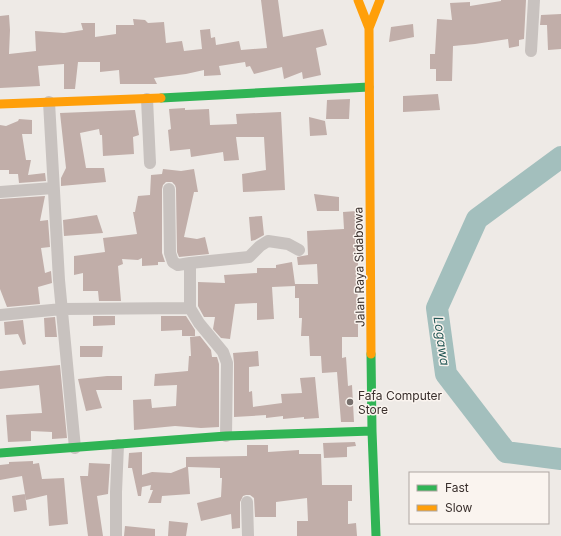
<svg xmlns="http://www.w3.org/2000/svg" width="561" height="536" font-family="Inter,sans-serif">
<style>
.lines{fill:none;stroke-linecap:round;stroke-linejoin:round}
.river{stroke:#a3bfbd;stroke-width:22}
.building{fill:#c1aea9}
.street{stroke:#c8c2bf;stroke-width:12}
.fast{stroke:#30b455;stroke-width:9}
.slow{stroke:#ff9f0a;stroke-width:9}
.poi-dot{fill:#78706d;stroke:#faf4ef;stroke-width:1.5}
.labels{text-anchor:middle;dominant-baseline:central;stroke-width:3;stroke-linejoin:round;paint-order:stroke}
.street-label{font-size:12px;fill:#392f2c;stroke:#faf4ef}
.poi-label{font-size:12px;fill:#392f2c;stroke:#faf4ef;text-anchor:start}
.water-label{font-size:13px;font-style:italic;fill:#245857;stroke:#faf4ef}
</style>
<rect width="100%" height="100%" fill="#eeeae6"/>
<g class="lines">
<path class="river" d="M561,157L477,219L437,308L446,374L506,452L561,459"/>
</g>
<path class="building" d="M261,0H278L283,37L323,29L327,45L316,48L321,75L303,79L302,72L284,79L282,67L254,74L250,66L246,67L245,62L219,66L221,75L204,76V70L186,74L154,78L157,84H120L119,70L100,72V62H78L75,89H64V64L38,66L40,86L0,88V16L9,15L10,30L9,54L36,51L35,31L64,33L83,30L81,23H95V37L116,34V25H134L133,19L145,20L148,23L164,22L166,43L182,41L184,51L202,49L200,30L210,29L211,38L215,37L216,45L239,41L241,50L267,48Z
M501,0H526L524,39L519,40V46L509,48L508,39L475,44L453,46L452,81H436V69H430V54H435L437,19L452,20L450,3L470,2V6L501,1Z
M561,14V49L548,50L547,25H540L541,15Z
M413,24L414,37L389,42L391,27Z
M438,94L440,110L403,112V96Z
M350,99L349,119H326L327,100Z
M185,108V110L209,109L210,125L237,124L236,114L281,112L285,190L243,192L242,174L266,170L264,137H236L239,160L224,161L223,152L191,157L190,149L170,151L168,130L171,129L169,109Z
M135,110L139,135L133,137L134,154L103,156L102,135H100L99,129L80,133L86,168H104L106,182L61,186V178L66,168L60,113Z
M309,117L325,121L327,135L310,136Z
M19,119L32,120V134H22L26,160H31L28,175L45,173L46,181L19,183L18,174H9V170H0V125L6,126L18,121Z
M163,169L181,171L194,169L198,192H194L184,237L197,239L205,237L209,254L179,257L177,252L176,188L175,185L172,182H166L163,185L162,189V253L165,262H158V265L142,266V258L138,260L122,259L123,264L118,266L121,301H99L98,291H83V273L74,275V256L105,252L103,238L137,234L133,212H135L138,196L150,195L151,175L162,174Z
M314,194L339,197V211H317Z
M45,196L40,221L48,220L50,247L41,248L45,273L51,271L52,283L38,287L40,304L7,307L0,289V199Z
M357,211L358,266L356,267L358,304V337H342V358L346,357L348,386L352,385L354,422H341L337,372L322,373L321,356H310L309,336H301L302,318H299V298H295V286L272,287L274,319L257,320V303L235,304L230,339L221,338L213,329L215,317H204L198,306V282L225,283L224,275L257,273V268H276V265L292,262L295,284H318L317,264L298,265L297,257L308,255L307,231L344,229L343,212Z
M97,215L103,233L64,236L63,220Z
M262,216L264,235L255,240L251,241L249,217Z
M93,316H115V325L93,326Z
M161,316H186L195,330V336H182V330L161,331Z
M55,317L57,337H45L44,318Z
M23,320L26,344L23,345L18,334L5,335L4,322Z
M200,336L211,350L212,357H217L219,364V427L201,428L175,426L134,430L133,400L151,399L152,408L176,406L177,385L154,386L155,374L188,371L189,356H191L190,337Z
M80,346H103L102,357H80Z
M258,351L259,366L249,367V392L252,391L253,407L282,403L281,394L302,393L300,378L315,377L319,418L304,419V417L283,419V416L266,418V415L234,417V363L233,353Z
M60,365L67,438L52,439V432L31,431V441L8,442L6,415L42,413L39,385L0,389V371Z
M107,376H122V390H96L102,408L86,411L78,379Z
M355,442L356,446L347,447V457L324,458L323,443Z
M247,445H268V452L299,450V454H321L322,485H352V501H348V524L356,523L357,536H297V521H308L307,498L276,502V517H255L254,498L250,495H246L243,496L240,502V528L232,529L231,514L201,521L197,503L221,497L222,478H220V468L188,467L190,494L162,496L161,503H148L153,490H150L151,485L142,487L141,496H138L132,468H128L129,453L142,452V475L152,472L171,473L186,467V457L247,456Z
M33,461V464L39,463L42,479L64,478L68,524L49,526L47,495L26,500L22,476L0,480V465L9,464V462Z
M89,463L110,464L108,494L97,496L103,536H88L80,476H88Z
M25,494L27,510L14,512L12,496Z
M169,521L188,523L186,536H168Z
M125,526L155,529V536H124Z"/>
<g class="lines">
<path class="street" d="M531,51L534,0
M147,99L150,163
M49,102L59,280L75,448
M169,189L170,253L173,262L178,265L190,263
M0,192L53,188
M190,308L199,323L223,352L227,363L226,436
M0,315L62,309L190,308V263L249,257L260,246L268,241L288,244L299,250
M247,502L248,536
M116,536V492L118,445"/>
<path class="fast" d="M161,98L369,87
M371,354L372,431L376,536
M0,453L226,436L372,431"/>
<path class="slow" d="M358,0L369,28
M0,104L161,98
M371,354L369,28L380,0"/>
</g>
<circle class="poi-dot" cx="350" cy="402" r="4"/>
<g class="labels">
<g class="street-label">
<text transform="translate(359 267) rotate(-91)">Jalan Raya Sidabowa</text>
</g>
<g class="poi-label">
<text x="358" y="395">Fafa Computer<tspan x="358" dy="14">Store</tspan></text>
</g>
<g class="water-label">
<text transform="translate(442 341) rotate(82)">Logawa</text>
</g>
</g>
<rect x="409" y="472" width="140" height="52" fill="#faf4ef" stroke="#ada5a1"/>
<rect x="417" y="485" width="20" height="6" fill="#30b455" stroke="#ada5a1"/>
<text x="445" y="492" font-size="12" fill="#392f2c">Fast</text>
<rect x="417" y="505" width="20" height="6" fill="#ff9f0a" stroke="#ada5a1"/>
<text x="445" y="512" font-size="12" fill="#392f2c">Slow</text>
</svg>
